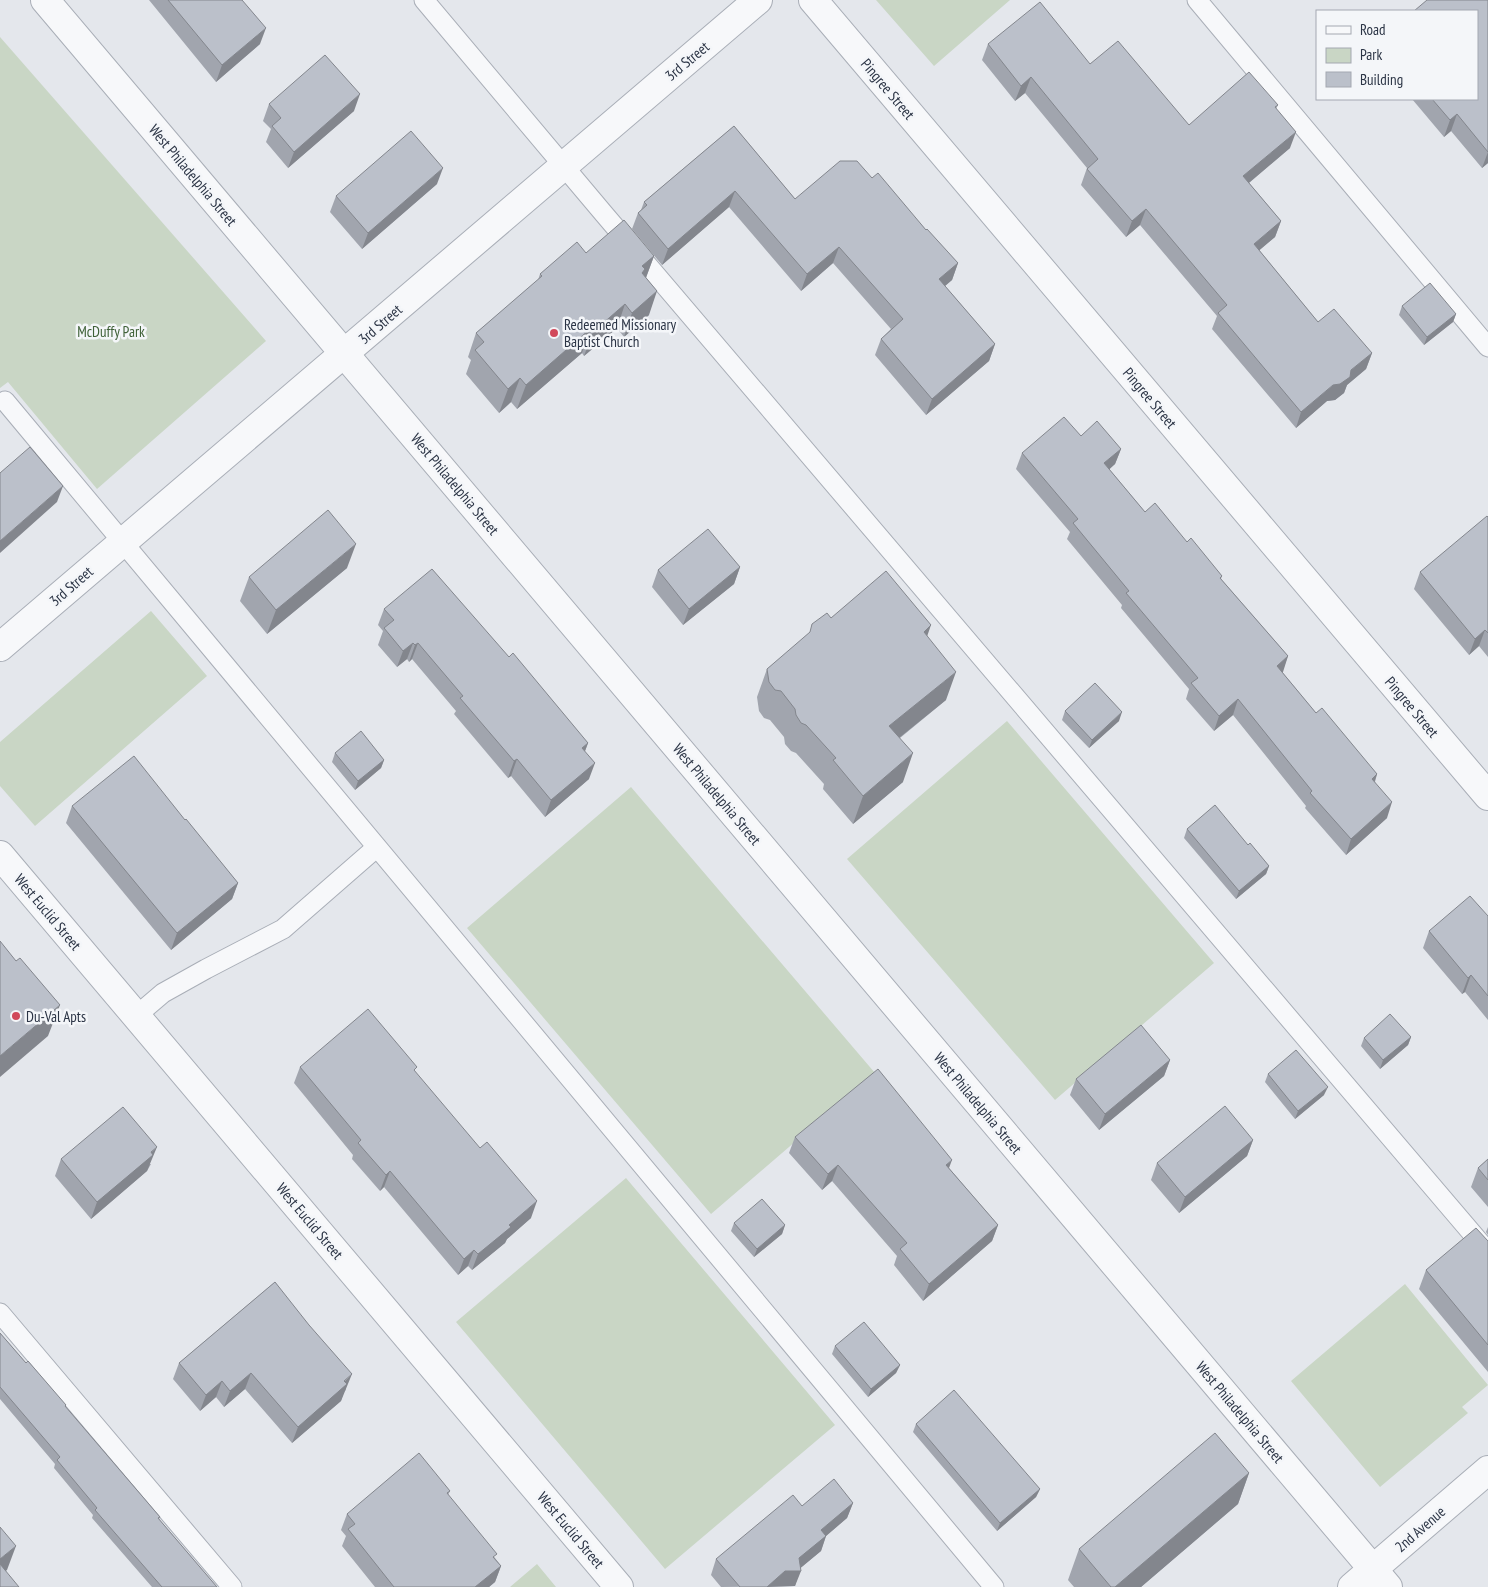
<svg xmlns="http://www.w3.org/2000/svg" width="1488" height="1587" font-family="'PT Sans Narrow',sans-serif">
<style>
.green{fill:#c9d6c5}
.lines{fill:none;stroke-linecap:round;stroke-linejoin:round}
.service-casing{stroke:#a9aeb7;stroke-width:21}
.minor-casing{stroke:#a9aeb7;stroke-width:30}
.tertiary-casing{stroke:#a9aeb7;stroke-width:30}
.service{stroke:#f7f8fa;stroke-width:19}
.minor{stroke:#f7f8fa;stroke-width:28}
.tertiary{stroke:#f7f8fa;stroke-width:28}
.wall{fill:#a1a5ae}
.shaded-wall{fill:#83868d}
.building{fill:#bbc0ca;stroke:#83868d}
.poi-dot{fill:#d1495b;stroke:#f4f6f9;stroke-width:2}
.labels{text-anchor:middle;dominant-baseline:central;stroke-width:5;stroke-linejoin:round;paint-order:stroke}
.street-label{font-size:15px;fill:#2b3445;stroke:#f4f6f9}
.poi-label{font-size:15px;fill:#2b3445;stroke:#f4f6f9;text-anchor:start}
.park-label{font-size:15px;fill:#3f6138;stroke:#f4f6f9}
</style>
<rect width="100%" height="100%" fill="#e4e7ec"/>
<path class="green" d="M876,0H1010L934,66Z
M0,37L266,341L97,489L8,382L0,388Z
M151,611L207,676L35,826L0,786V742Z
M1007,721L1214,963L1055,1100L847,859Z
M631,787L875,1073L711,1214L467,928Z
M626,1178L835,1425L665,1569L456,1322Z
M1405,1284L1488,1385L1462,1407L1468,1413L1380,1487L1291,1381Z
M537,1564L556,1587H510Z"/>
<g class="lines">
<g class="service-casing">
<path id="service" d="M424,0L604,214L1488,1252
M1197,0L1488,347
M5,401L994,1587
M136,1016L163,993L206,969L283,929L377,847
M0,1313L232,1587"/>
</g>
<g class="minor-casing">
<path id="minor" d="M45,0L1388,1587
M813,0L1488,796
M0,855L619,1587"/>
</g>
<g class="tertiary-casing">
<path id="tertiary" d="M0,647L758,0
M1352,1587L1488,1470"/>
</g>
<use href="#service" class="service"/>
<use href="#minor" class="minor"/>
<use href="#tertiary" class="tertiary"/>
</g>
<path class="wall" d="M149,0H242L260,44L216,82Z
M1488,0V163L1482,168L1451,131L1444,137L1412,99H1477Z
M988,44L1090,64L1189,125L1278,105L1276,109L1290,148L1249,183L1281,221L1275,237L1259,250L1318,322L1372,353L1366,369L1347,385L1344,393L1335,400L1327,401L1296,428L1212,329L1217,316L1140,225L1126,237L1081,185L1087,168L1025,93L1015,101L982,60Z
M269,104L354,111L288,168L266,142L271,129L263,121Z
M734,126L795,199L872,178L926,230L958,263L952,280L945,286L995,344L989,361L926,415L875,355L881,339L891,329L833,263L801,291L729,207L662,265L632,229L638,213L641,210L644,202Z
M437,184L362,249L330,212L336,196Z
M586,253L654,256L646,278L649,315L624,337L617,328L584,356L582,353L517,409L511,402L499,413L466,374L471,360L468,357L476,333L538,280L540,274Z
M1402,306L1456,314L1453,322L1424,345L1399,315Z
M1081,436L1121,449L1115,464L1109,469L1145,512L1187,542L1222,576L1221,579L1288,656L1282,672L1316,713L1377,774L1375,782L1387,818L1346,855L1305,808L1306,806L1233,715L1214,731L1186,699L1189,689L1121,608L1122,605L1067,539L1070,532L1016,469L1022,453Z
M1488,517V657L1479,646L1469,655L1414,589L1420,572Z
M740,567L734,584L683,625L652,587L658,570Z
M347,568L267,634L240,601L249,577Z
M384,609L509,657L588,743L585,751L589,779L545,817L511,776L508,778L454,714L456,711L412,659L409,662L407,659L397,667L378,645L383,631L378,625Z
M831,618L927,636L946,700L900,738L903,782L853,824L823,789L824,784L796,753L791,751L785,744L784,737L770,720L764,718L759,711L757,697L767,669Z
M1065,711L1119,721L1089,748L1062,720Z
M335,753L384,760L381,768L355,790L332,762Z
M72,806L185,820L238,883L232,899L171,950L66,823Z
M1187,829L1248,845L1269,866L1266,874L1236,899L1184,838Z
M1488,916V1020L1465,992L1462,994L1423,948L1429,931Z
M1411,1037L1408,1045L1380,1069L1361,1046L1364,1038Z
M1170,1060L1164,1076L1099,1130L1070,1095L1076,1079Z
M300,1067L415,1072L531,1218L507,1239L505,1243L472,1270L468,1266L458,1275L384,1187L380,1191L352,1159L353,1155L294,1083Z
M1268,1074L1324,1095L1295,1119L1265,1082Z
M795,1137L949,1168L998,1225L992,1241L923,1301L894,1265L897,1256L832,1181L822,1190L789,1153Z
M1253,1140L1247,1156L1179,1213L1151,1180L1157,1163Z
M61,1159L151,1164L147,1171L91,1219L55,1176Z
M1488,1159V1207L1471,1187L1478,1168Z
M734,1223L785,1225L782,1234L754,1257L731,1231Z
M1488,1227V1235L1486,1232Z
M1488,1241V1372L1419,1289L1426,1270Z
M275,1282L346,1390L344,1391L341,1401L292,1443L245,1389L224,1407L216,1397L200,1411L173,1379L179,1363Z
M0,1333L160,1517L159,1519L217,1587H152L92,1518L93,1515L54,1468L55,1464L0,1399Z
M835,1346L900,1365L896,1373L868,1397L832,1354Z
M916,1424L1040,1489L1036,1497L997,1531L913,1432Z
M1249,1473L1238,1504L1141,1587H1074L1068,1580L1079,1549Z
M450,1491L448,1495L501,1566L495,1582L489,1587H375L342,1546L346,1536L341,1530L347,1514Z
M853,1503L847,1518L826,1536L821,1551L800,1568L795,1586L721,1587L711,1575L716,1559L802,1506Z"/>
<path class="shaded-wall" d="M266,28L260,44L216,82L222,65Z
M1031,77L1025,93L1015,101L1021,86Z
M360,94L354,111L288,168L294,152Z
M1457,114L1451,131L1444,137L1450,120Z
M1296,132L1290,148L1238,192L1243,176Z
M1488,151V163L1482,168L1488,152Z
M443,168L437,184L362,249L368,233Z
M735,191L729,207L662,265L668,249Z
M1146,209L1140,225L1126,237L1132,221Z
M1281,221L1275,237L1248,260L1254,244Z
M839,247L833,263L801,291L807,274Z
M654,256L645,280L640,285L642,266Z
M958,263L952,280L933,296L939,279Z
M657,291L649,315L624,337L632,313Z
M625,304L617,328L584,356L593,332Z
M1456,314L1453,322L1424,345L1427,337Z
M590,329L582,353L517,409L526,385Z
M995,344L989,361L926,415L932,399Z
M1372,353L1366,369L1347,385L1344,393L1335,400L1327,401L1296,428L1301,412Z
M520,378L511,402L499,413L508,389Z
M1121,449L1115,464L1099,479L1104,463Z
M63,486L57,502L0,553V541Z
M356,544L347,568L267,634L276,610Z
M740,567L734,584L683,625L689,609Z
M931,625L921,654L924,632Z
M1485,630L1479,646L1469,655L1475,639Z
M413,643L407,659L397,667L403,651Z
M418,643L412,659L409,662L415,645Z
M1288,656L1283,672L1271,682L1277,666Z
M956,672L946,700L879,754L889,726Z
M1238,699L1233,715L1214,731L1219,716Z
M1122,712L1119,721L1089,748L1092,740Z
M588,743L582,759V748Z
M913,753L903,782L853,824L863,796Z
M517,759L511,776L508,778L514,761Z
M384,760L381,768L355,790L358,781Z
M595,763L589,779L545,817L551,800Z
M1377,774L1372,789V779Z
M1392,802L1387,818L1346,855L1351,839Z
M1269,866L1266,874L1236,899L1239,891Z
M238,883L232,899L171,950L177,933Z
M1471,975L1465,992L1462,994L1468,978Z
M60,1005L48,1036L0,1077V1056Z
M1411,1037L1408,1045L1380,1069L1383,1060Z
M1170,1060L1164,1076L1099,1130L1105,1114Z
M1328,1087L1324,1095L1295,1119L1298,1111Z
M1253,1140L1247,1156L1179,1213L1185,1197Z
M157,1147L147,1171L91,1219L97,1202Z
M952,1160L946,1176V1165Z
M838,1165L832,1181L822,1190L828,1174Z
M390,1171L384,1187L380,1191L386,1175Z
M537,1201L531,1218L507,1239L505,1243L472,1270L478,1254L509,1225Z
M785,1225L782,1234L754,1257L757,1249Z
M998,1225L992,1241L923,1301L929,1284Z
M474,1250L468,1266L458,1275L464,1259Z
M900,1365L896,1373L868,1397L871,1389Z
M251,1373L245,1389L224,1407L230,1391Z
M352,1374L341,1401L292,1443L298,1427Z
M222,1381L216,1397L200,1411L206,1395Z
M1249,1473L1238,1504L1141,1587H1115Z
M1040,1489L1036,1497L997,1531L1000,1523Z
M853,1503L847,1518L819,1542L826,1536L821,1551L797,1571H801L795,1586L767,1587L821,1530Z
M16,1546L7,1570L0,1576V1559Z
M501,1566L495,1582L489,1587H475Z"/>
<path class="building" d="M168,0H242L266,28L222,65Z
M1427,0H1488V152L1457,114L1450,120L1432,99H1477V11H1414Z
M1040,2L1090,64L1118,41L1189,125L1249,72L1278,105L1275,107L1296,132L1243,176L1281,221L1254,244L1318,322L1334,309L1372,353L1351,370L1350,377L1340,384L1333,385L1301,412L1218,313L1227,305L1146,209L1132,221L1087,169L1098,159L1031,77L1021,86L988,44Z
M325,55L360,94L294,152L272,126L281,118L269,104Z
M734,126L795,199L840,161H857L872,178L878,173L926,230L927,229L958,263L939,279L995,344L932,399L881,339L903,319L839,247L807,274L735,191L668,249L638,213L647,205L644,202Z
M411,131L443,168L368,233L336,196Z
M624,220L654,256L642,266L645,269L642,273L657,291L632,313L625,304L593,332L590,329L526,385L520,378L508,389L475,350L484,342L476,333L542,276L540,274L577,242L586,253Z
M1430,283L1456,314L1427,337L1402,306Z
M1064,417L1081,436L1097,421L1121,449L1104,463L1145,512L1155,503L1187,542L1191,538L1222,576L1220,578L1288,656L1277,666L1316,713L1322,708L1377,774L1372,779L1392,802L1351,839L1310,793L1312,791L1238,699L1219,716L1191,683L1198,678L1126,593L1129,591L1073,523L1078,519L1022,453Z
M30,447L63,486L0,541V473Z
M328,510L356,544L276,610L249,577Z
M1487,516L1488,517V633L1485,630L1475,639L1420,572Z
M708,529L740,567L689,609L658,570Z
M432,569L509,657L513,653L588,743L582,748L595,763L551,800L517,759L514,761L460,698L463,696L418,643L415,645L413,643L403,651L384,628L394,620L384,609Z
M886,571L931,625L924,632L956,672L889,726L913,753L863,796L833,760L836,758L806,725L801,723L796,715L795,709L781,691L775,690L769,682L767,669L810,632L812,624L827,613L831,618Z
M1095,683L1122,712L1092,740L1065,711Z
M361,731L384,760L358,781L335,753Z
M134,756L185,820L186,819L238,883L177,933L72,806Z
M1215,805L1248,845L1250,843L1269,866L1239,891L1187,829Z
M1470,896L1488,916V996L1471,975L1468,978L1429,931Z
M0,941L16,961L20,958L60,1005L0,1056Z
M368,1009L417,1067L414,1070L480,1148L487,1142L537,1201L509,1225L511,1227L478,1254L474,1250L464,1259L390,1171L386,1175L358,1143L361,1140L300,1067Z
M1390,1014L1411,1037L1383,1060L1364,1038Z
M1141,1025L1170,1060L1105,1114L1076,1079Z
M1296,1050L1328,1087L1298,1111L1268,1074Z
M878,1069L952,1160L946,1165L998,1225L929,1284L900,1249L907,1243L838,1165L828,1174L795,1137Z
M1225,1106L1253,1140L1185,1197L1157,1163Z
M123,1107L157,1147L151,1152L153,1155L97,1202L61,1159Z
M1488,1159V1180L1478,1168Z
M762,1199L785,1225L757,1249L734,1223Z
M1476,1228L1488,1241V1345L1426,1270Z
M275,1282L309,1325L352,1374L344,1381L347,1384L298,1427L251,1373L230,1391L222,1381L206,1395L179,1363Z
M864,1322L900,1365L871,1389L835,1346Z
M0,1333L26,1363L28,1361L66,1405L65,1406L160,1517L158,1518L217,1587H162L95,1510L97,1508L57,1460L60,1457L0,1387Z
M954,1390L1040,1489L1000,1523L916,1424Z
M1215,1433L1249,1473L1115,1587H1111L1079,1549Z
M419,1453L450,1491L447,1493L497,1554L493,1557L501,1566L475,1587H394L348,1529L355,1524L347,1514Z
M834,1479L853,1503L821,1530L826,1536L799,1558L801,1571H785L767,1587H740L716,1559L793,1495L802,1506Z
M0,1527L16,1546L0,1559Z
M0,1564L19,1587H0Z"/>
<g class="poi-dot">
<circle cx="554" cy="333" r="5"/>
<circle cx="16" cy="1016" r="5"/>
</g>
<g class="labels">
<g class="street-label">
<text transform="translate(687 61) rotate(-40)">3rd Street</text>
<text transform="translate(888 89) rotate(50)">Pingree Street</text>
<text transform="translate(193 175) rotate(50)">West Philadelphia Street</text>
<text transform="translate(380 324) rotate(-41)">3rd Street</text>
<text transform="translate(1150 398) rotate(50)">Pingree Street</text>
<text transform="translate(455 484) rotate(50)">West Philadelphia Street</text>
<text transform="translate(71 586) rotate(-41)">3rd Street</text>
<text transform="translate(1412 707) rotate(50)">Pingree Street</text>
<text transform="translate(717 794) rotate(50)">West Philadelphia Street</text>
<text transform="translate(48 912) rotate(50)">West Euclid Street</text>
<text transform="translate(978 1103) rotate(50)">West Philadelphia Street</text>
<text transform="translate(310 1221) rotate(50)">West Euclid Street</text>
<text transform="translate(1240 1412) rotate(50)">West Philadelphia Street</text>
<text transform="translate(1420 1529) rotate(-41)">2nd Avenue</text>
<text transform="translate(571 1530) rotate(50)">West Euclid Street</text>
</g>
<g class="poi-label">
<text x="564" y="324">Redeemed Missionary<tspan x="564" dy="17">Baptist Church</tspan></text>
<text x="26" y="1016">Du-Val Apts</text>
</g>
<g class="park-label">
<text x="111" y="331">McDuffy Park</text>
</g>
</g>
<rect x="1316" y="10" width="162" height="90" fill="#f4f6f9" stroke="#a4a8b1"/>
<rect x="1326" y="26" width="25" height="8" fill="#f7f8fa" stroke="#a4a8b1"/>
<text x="1360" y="35" font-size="15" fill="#2b3445">Road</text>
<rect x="1326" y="48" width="25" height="15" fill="#c9d6c5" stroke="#a4a8b1"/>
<text x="1360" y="60" font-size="15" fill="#2b3445">Park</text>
<rect x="1326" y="72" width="25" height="15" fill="#bbc0ca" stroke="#a4a8b1"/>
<text x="1360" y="85" font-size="15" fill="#2b3445">Building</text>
</svg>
